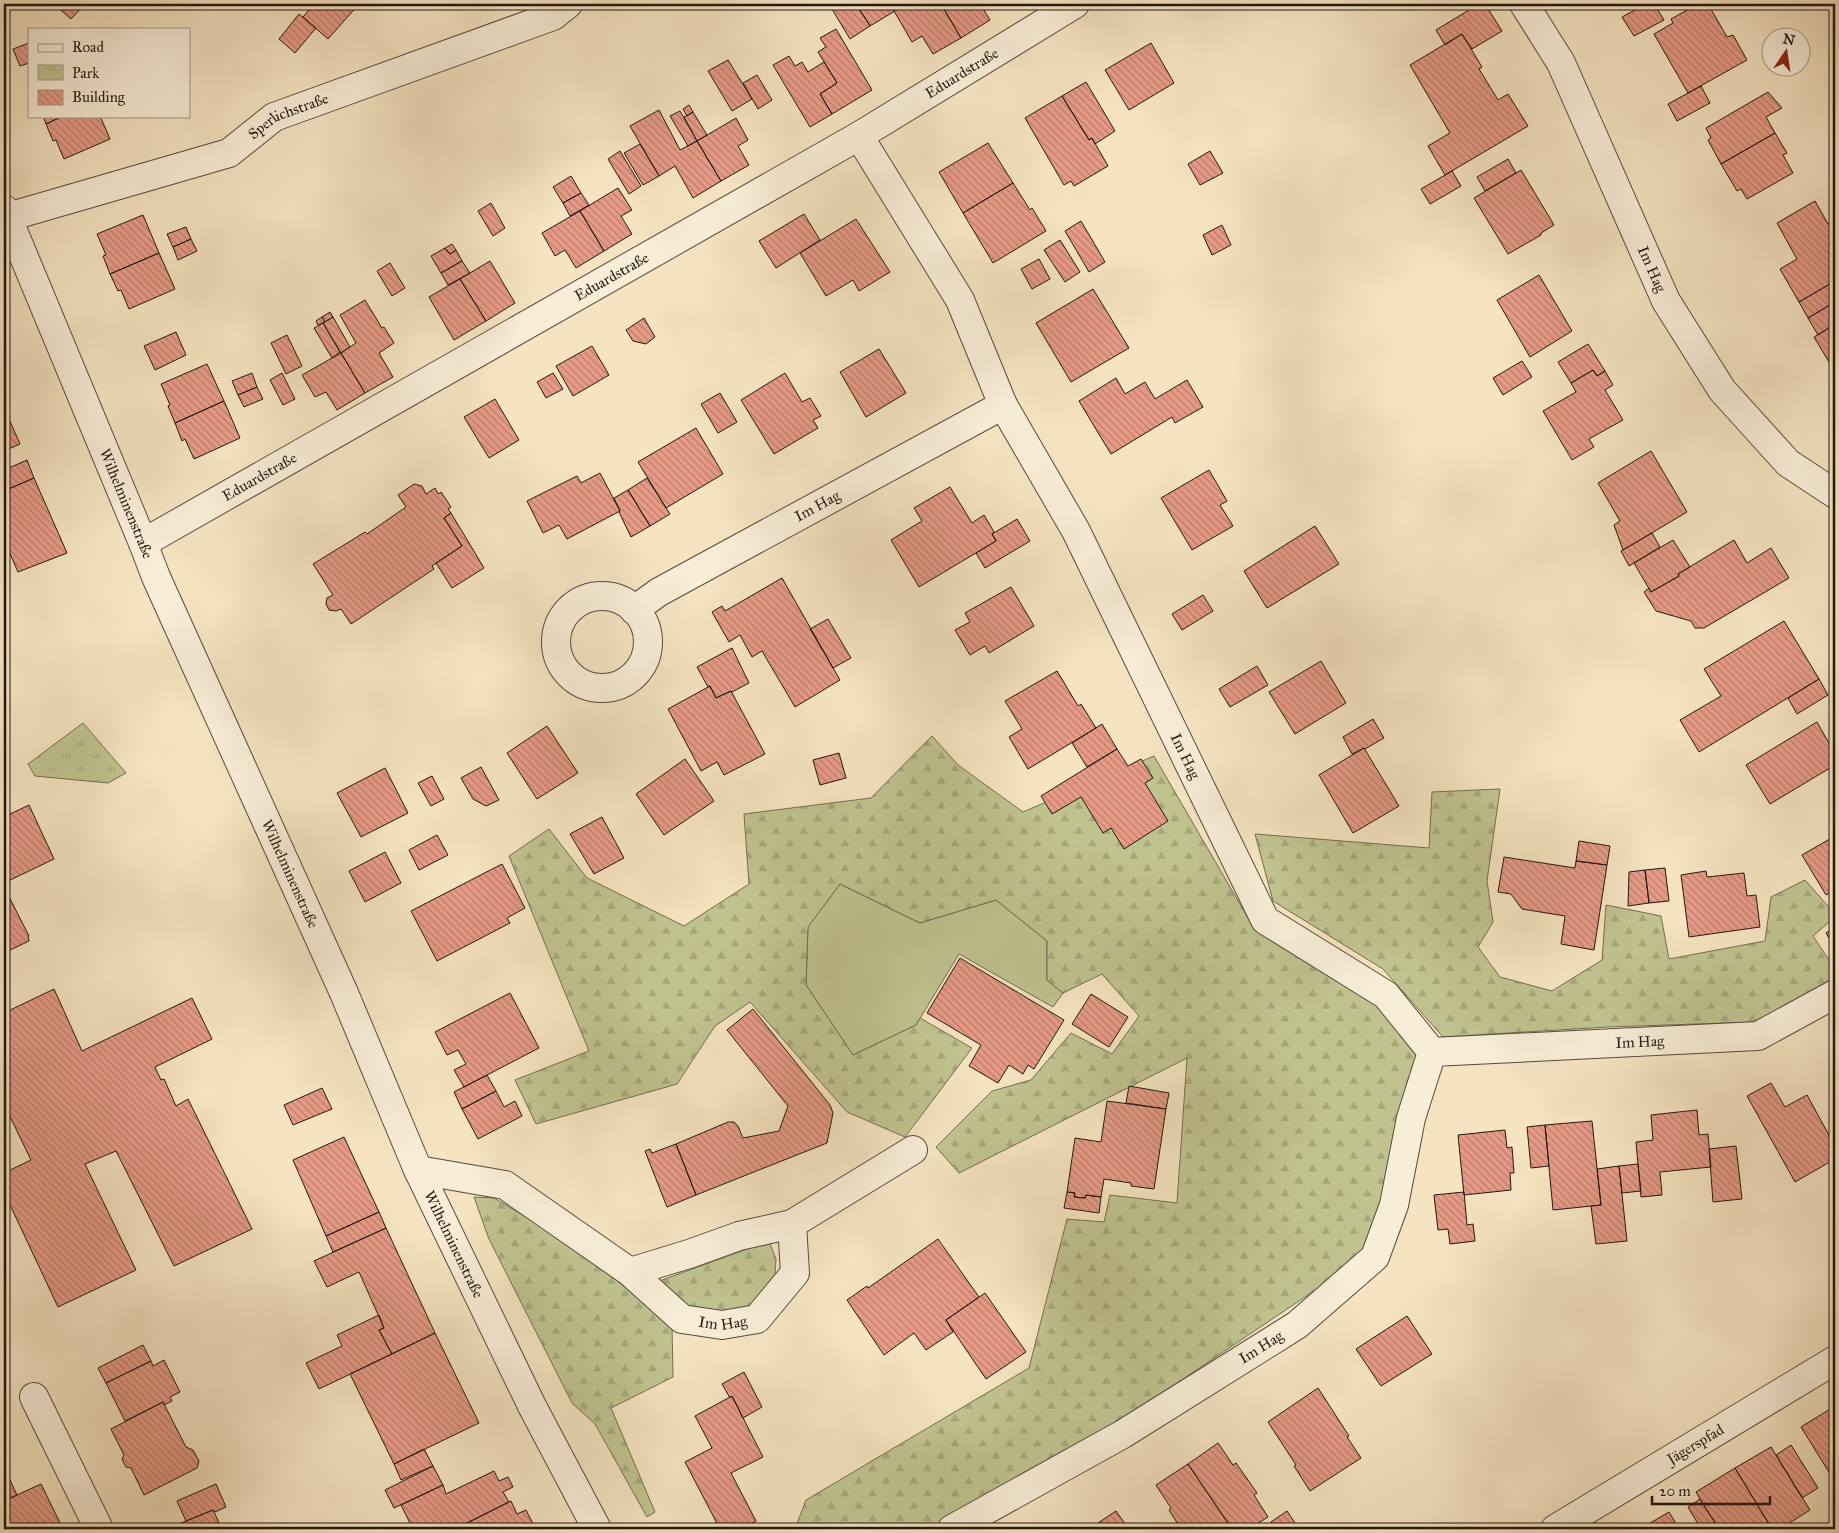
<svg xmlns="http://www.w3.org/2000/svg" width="1839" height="1533" font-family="'IM FELL Great Primer',serif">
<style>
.grass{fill:#c0c390;stroke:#716d51}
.forest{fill:url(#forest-firs);stroke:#716d51}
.park{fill:url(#park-tufts);stroke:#716d51}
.building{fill:url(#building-back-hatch);stroke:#221712}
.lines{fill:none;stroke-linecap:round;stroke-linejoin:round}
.minor-casing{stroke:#574a3e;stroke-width:30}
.minor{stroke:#f8edd7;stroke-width:28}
.labels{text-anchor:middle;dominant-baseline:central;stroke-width:4.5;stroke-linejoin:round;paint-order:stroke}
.street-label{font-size:15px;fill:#221712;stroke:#f8edd7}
</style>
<defs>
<pattern id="forest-firs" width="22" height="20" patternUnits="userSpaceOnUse" patternTransform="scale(1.25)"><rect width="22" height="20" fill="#c0c390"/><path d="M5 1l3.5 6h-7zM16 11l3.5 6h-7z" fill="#a5a77b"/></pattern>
<pattern id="park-tufts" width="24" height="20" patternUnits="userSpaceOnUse" patternTransform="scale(1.25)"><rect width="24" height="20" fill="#c0c390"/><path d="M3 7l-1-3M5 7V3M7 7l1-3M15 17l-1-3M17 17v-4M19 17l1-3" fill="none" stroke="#a5a77b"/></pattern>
<pattern id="building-back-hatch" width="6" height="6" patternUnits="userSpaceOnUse" patternTransform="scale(1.25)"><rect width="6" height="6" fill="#e79b87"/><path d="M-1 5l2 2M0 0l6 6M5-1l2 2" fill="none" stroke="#bb7d6d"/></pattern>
</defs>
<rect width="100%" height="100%" fill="#f5e3c1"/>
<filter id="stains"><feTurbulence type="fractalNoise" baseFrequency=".004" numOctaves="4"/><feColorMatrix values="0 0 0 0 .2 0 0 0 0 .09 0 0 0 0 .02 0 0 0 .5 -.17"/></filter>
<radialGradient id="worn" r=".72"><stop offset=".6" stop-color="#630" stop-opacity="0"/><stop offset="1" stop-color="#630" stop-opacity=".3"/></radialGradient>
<path class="grass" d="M840,884L920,923L996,900L1047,941V980L1063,993L1053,1007L959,954L916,1025L853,1055L806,985L808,927Z"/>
<path class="forest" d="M932,736L958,765L1023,812L1154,756L1255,930L1320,970L1371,996L1422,1053L1369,1254L1131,1414L932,1529H795L806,1500L1029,1368L1067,1219L1104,1222L1110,1195L1177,1203L1187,1058L959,1173L936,1147L992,1091L1031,1080L1071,1033L1112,1054L1139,1016L1102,974L1063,993L1047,980V941L996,900L920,923L840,884L808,927L806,985L853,1055L916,1025L920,1018L972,1048L905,1137L847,1112L750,1002L715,1026L677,1084L536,1124L515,1080L589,1051L509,856L549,829L587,878L684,926L749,884L744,814L871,798Z
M1500,789L1487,881L1493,922L1478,947L1500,977L1552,991L1602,960L1606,905L1661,916L1669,959L1765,941L1771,897L1805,880L1835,914V917L1813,936L1835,969V982L1756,1022L1607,1027L1443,1037L1383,969L1273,901L1255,834L1429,848L1432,792Z
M474,1197L494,1198L582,1251L672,1327L673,1377L611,1408L655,1512L647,1517L595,1424L572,1403L489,1239Z
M769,1241L776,1259L774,1288L743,1312L691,1316L654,1283Z"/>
<path class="park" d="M83,723L126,773L108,783L35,776L28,764Z"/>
<path class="building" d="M54,4H85L71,19Z
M314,4H359L328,39L303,17Z
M829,4H856L870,26L850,39Z
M856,4H890L895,11L870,26Z
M890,4H941L961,38L933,54L922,36L912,42Z
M941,4H980L990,20L961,38Z
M1479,4H1485L1502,31L1472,49L1462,34L1445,45L1436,30Z
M1646,4H1654L1664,20L1634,36L1622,17Z
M1698,4H1708L1727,37L1733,35L1747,60L1688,93L1654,34L1673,23L1671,19Z
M299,14L316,28L295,53L279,39Z
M836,29L872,90L832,114L820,94L837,83L818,52L826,47L820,38Z
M1462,34L1482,67L1479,69L1498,100L1508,94L1528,126L1445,175L1428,146L1450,133L1410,65Z
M29,43V63L20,66L13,49Z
M1151,43L1174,83L1129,110L1105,70Z
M789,56L795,66L802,62L808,72L824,62L837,83L820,94L832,114L810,127L773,65Z
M728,60L752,99L732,111L708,71Z
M757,75L772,100L758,109L743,83Z
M1086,82L1115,131L1095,144L1092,138L1089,140L1062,96Z
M1701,86L1710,103L1677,121L1668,104Z
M1768,92L1782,108L1766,117L1775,133L1721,164L1708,140L1711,138L1706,128Z
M1062,96L1089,140L1092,138L1108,166L1074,186L1071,181L1064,185L1025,118Z
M689,105L693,112L687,116L683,109Z
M659,110L680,150L697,141L721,181L693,198L675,166L659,176L630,126Z
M680,111L697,141L688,146L670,116Z
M693,112L707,135L697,141L684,117Z
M43,116H63L46,124Z
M63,116H100L110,139L64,159L56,140L53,141L46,124Z
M736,118L748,140L738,146L749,165L721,181L697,141Z
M1775,133L1787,153L1783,155L1793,173L1747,199L1741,189L1737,191L1721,164Z
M988,143L1013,183L963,213L939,172Z
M640,144L659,176L643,185L624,153Z
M620,151L641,186L629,194L608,159Z
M1210,151L1223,173L1200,185L1188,164Z
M1508,159L1516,173L1485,191L1477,177Z
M1521,170L1554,225L1541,233V235L1508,254L1474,198Z
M1452,171L1461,186L1430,204L1421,189Z
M571,176L581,193L563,203L553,187Z
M1013,183L1030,210L1032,208L1046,231L993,263L963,213Z
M618,188L632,210L621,216L632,234L604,251L580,211Z
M581,193L589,205L570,216L563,203Z
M1815,201L1828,224L1832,222L1835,227V281L1799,302L1780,269L1797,259L1777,223Z
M491,203L505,228L493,236L478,211Z
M580,211L604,251L576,268L565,250L555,256L542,233Z
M804,214L820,240L776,268L759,241Z
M143,215L159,253L110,274L103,256L106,255L97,234Z
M856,219L890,272L859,291L853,280L826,296L800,253Z
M1081,221L1105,262L1089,272L1065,231Z
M1222,225L1231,245L1212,255L1203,235Z
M186,227L191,239L173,247L167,234Z
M191,239L197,251L178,260L173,247Z
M1060,240L1080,272L1065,282L1044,250Z
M452,244L456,250L450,254L445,248Z
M445,248L450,254L456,250L462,261L441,273L431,256Z
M159,253L175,289L129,309L121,290L118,291L110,274Z
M1039,259L1050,279L1032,289L1021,269Z
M462,261L470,273L448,285L441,273Z
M490,261L515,303L486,321L460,279Z
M390,263L405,288L392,296L377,271Z
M1539,275L1572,331L1530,357L1497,300Z
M460,279L486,321L454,340L429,297Z
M1835,281V302L1808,318L1799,302Z
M1093,289L1129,348L1071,382L1036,323Z
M365,300L382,328L384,327L394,343L379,353L393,377L365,393L341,353L356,343L340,315Z
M1835,302V324L1818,335L1808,318Z
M330,312L333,317L325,322L322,317Z
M322,317L325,322L318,325L316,321Z
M333,317L350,347L341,353L323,323Z
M644,318L655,337L646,344L633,341L626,330Z
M323,323L340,352L332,358L314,328Z
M1835,324V372L1814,337Z
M176,332L186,355L155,370L144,346Z
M287,335L302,366L286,374L271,343Z
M1588,344L1605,371L1597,376L1593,370L1571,383L1558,362Z
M592,346L609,375L573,396L556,366Z
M879,349L906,393L866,417L840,372Z
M341,353L365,393L337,410L326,392L315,397L302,375Z
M1522,361L1532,377L1503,395L1493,378Z
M207,364L224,401L175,423L168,406L170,405L161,384Z
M1593,370L1597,376L1605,371L1613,385L1605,390L1623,420L1589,439L1594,447L1572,460L1543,411L1576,392L1571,383Z
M252,373L257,387L238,395L232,381Z
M282,373L295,399L283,405L270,380Z
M553,373L563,389L546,398L537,382Z
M785,373L802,402L810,398L821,416L813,420L818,428L774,454L741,400Z
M1116,378L1125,394L1145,382L1155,399L1187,380L1203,407L1175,423L1172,417L1111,454L1079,401Z
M257,387L263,399L244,407L238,395Z
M720,393L737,422L718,433L701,404Z
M4,396L9,408L5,410L20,444L4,451Z
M495,399L519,440L489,458L464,417Z
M224,401L240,438L194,459L185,439L182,441L175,423Z
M696,428L723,474L666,508L638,462Z
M1651,451L1687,512L1623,550L1614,525L1620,521L1598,483Z
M27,460L34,478L4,491V470Z
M1209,470L1227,501L1220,505L1233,526L1192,550L1161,498Z
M600,473L620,511L567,539L559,525L543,533L527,501L577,476L581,483Z
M34,478L67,553L18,572L8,549L4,550V491Z
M647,478L670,514L650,526L628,490Z
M414,484L422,486L426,494L435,488L438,494L441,492L451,507L448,509L451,513L444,518L462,546L432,566L434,569L351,624L341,609L336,611L329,610L326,604L327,598L333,595L313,564L365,532L367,534L406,507L398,495Z
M950,487L972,523L984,515L994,532L992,534L996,541L919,587L891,540L922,521L914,508Z
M628,490L650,526L631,537L619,512L620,511L614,498Z
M451,513L484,568L452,588L436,563L462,546L444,518Z
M1017,519L1030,541L985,568L976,553L996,541L992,534Z
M1315,526L1339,564L1267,608L1244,571Z
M1652,533L1660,547L1629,566L1621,551Z
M1673,540L1690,567L1678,574L1679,576L1651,592L1634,563Z
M1734,540L1747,563L1771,548L1789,578L1704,628H1695L1691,621L1656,611L1644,592L1649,588L1651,592L1679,576L1678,574Z
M782,578L840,680L795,707L762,651L752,657L740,635L729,642L712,612L722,606L725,611Z
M1011,587L1034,626L989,653L985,646L970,655L955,630L970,622L965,613Z
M1203,595L1213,611L1182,630L1172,614Z
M828,619L851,658L833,668L810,629Z
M1784,621L1819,679L1699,752L1680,720L1721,696L1704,669Z
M732,648L749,683L732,692L731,691L716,698L710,686L708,687L697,667Z
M1321,661L1346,703L1295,734L1269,692Z
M1257,666L1268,685L1230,707L1219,689Z
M1057,671L1078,706L1081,704L1096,728L1028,769L1009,737L1022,729L1005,701Z
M1819,679L1828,695L1797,714L1788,698Z
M710,686L716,698L731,691L765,754L724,775L717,762L701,771L668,709Z
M1373,719L1384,738L1365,749L1364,748L1352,754L1343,737Z
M1817,722L1835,754V765L1770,804L1746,765Z
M1102,724L1117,749L1087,767L1072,743Z
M547,726L578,773L537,799L507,753Z
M1364,748L1399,806L1353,833L1319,775Z
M1117,749L1128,766L1141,759L1153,778L1145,783L1168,821L1124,849L1111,828L1103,833L1081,797L1052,814L1041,796Z
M839,753L846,778L820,785L813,760Z
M685,759L714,801L664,835L636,794Z
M481,767L499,800L486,806L473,799L461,778Z
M385,768L408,813L361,837L337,793Z
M432,776L444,799L431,806L418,783Z
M29,805L54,859L4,883V817Z
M602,817L624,858L594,874L570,834Z
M437,835L448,855L419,870L409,850Z
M1835,836V890L1826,895L1802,855Z
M1579,841L1610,846L1607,865L1576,861Z
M385,852L401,883L365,902L349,871Z
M1504,857L1575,868L1576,861L1607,865L1594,950L1561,944L1565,916L1522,909L1511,894L1498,892Z
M502,864L525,908L507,918L510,923L437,961L411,911Z
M1665,868L1669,901L1649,903L1645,870Z
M1645,870L1649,903L1628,906L1629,872Z
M1706,871L1707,877L1744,873L1747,896L1756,895L1760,927L1689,937L1681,875Z
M4,887L29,936H28L29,941L4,953Z
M1835,927V948L1826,933Z
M960,958L1064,1020L1034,1069L1028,1065L1023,1074L1009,1065L998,1083L969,1066L981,1045L927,1013Z
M54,989L82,1051L192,998L212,1039L155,1067L161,1080L164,1079L176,1106L188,1099L252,1229L174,1266L116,1151L85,1164L136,1270L58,1307L4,1192V1173L31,1160L4,1104V1013Z
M510,993L539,1048L464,1087L454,1070L466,1064L458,1050L447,1055L435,1032Z
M1091,994L1128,1017L1109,1047L1072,1024Z
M753,1009L830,1105L833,1113L827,1143L696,1195L676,1144L728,1122H734L738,1126L743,1138L779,1131L788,1106L727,1030Z
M487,1075L496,1091L462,1109L454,1092Z
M1771,1083L1785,1107L1807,1095L1835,1146V1159L1795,1182L1747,1096Z
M1129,1086L1169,1093L1166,1109L1126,1103Z
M322,1088L332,1109L293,1125L284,1105Z
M496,1091L504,1107L515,1101L522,1116L478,1139L462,1109Z
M1107,1101L1166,1109L1154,1189L1131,1186V1183L1104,1179L1101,1197L1086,1195L1085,1198L1074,1197L1075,1193L1067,1192L1075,1138L1101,1142Z
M1697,1110L1699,1135L1708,1134L1711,1167L1660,1172L1662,1195L1641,1197L1636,1142L1653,1140L1651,1115Z
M1592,1121L1601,1205L1553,1210L1545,1125Z
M1545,1125L1549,1166L1531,1168L1527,1127Z
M1505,1130L1507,1148L1512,1147L1514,1173H1510L1511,1190L1464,1195L1458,1135Z
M344,1137L379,1212L326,1236L293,1160Z
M676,1144L696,1195L667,1207L645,1151L650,1149L652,1153Z
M1736,1146L1742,1199L1713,1202L1709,1149Z
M1638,1164L1641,1191L1622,1193L1619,1166Z
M1619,1166L1627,1241L1596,1244L1591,1206L1601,1205L1597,1169Z
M1067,1192L1075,1193L1074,1197L1085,1198L1086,1195L1101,1197L1099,1213L1064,1208Z
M1464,1192L1467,1225L1473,1224L1475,1241L1450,1244L1448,1229L1438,1230L1434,1195Z
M379,1212L386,1228L333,1252L326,1236Z
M386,1228L435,1333L392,1354L379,1330L384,1328L359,1272L327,1287L314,1261Z
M938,1239L979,1297L946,1320L953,1332L926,1350L914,1333L884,1355L847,1300L867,1286L868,1288Z
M985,1293L1026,1352L986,1379L946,1320Z
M379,1315L384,1328L379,1330L392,1354L319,1389L306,1363L342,1346L337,1335Z
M1407,1316L1432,1354L1381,1386L1356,1349Z
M435,1333L479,1423L394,1464L350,1374Z
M143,1345L151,1361L106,1383L98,1368Z
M164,1360L180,1392L170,1397L172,1401L164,1405L163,1402L125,1421L106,1383L151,1361L153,1366Z
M744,1372L762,1407L743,1418L732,1396L730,1398L722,1384Z
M1318,1388L1349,1436L1347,1437L1361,1458L1310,1491L1294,1466L1296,1465L1268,1422Z
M732,1396L763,1457L731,1473L756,1521L741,1529H720L685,1462L712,1448L695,1416Z
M163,1402L186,1447L193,1450L199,1461L197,1468L144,1495L131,1468L126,1467L122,1459L124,1455L111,1429Z
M1835,1406V1482L1801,1427Z
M1218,1443L1233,1465L1236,1463L1257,1493L1254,1495L1268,1517L1249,1529H1232L1188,1464Z
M1791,1445L1818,1488L1802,1498L1776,1455Z
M1771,1447L1810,1510L1780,1529H1772L1735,1468Z
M424,1449L433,1466L401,1480L394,1464Z
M1188,1464L1232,1529H1181L1169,1510L1171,1508L1156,1485Z
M433,1466L443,1485L394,1508L385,1490Z
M1735,1468L1772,1529H1719L1700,1499L1696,1492Z
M4,1469L9,1478L4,1481Z
M494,1471L499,1481L508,1477L513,1487L503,1492L509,1502L455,1529H413L401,1505L443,1485L446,1494Z
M9,1478L17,1495L4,1501V1481Z
M41,1484L63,1529H4V1501Z
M216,1484L226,1507L215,1512L213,1510L186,1521L177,1501Z
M1700,1499L1719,1529H1701L1688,1507Z
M511,1501L517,1514L526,1510L533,1524L524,1529H455Z
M213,1510L222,1529H166L186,1521Z
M1116,1511L1128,1528L1136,1523L1140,1529H1089Z
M1287,1511L1299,1529H1276L1271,1522Z
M1669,1512L1679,1529H1640Z"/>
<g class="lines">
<g class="minor-casing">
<g id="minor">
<path id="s1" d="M1524,4L1561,63L1666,301L1722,390L1788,463L1835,494"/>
<path id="s2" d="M859,136L960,300L1003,405L1076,531L1265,920L1386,995L1432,1052L1411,1118L1394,1205L1375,1257L1297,1325L1123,1434L952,1529"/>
<path id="s3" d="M4,209L143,543L156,577L344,993L418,1170L532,1406L597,1529"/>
<path id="s4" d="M8,217L229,153L274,117L553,16L568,4"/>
<path id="s5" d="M143,543L859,136L1075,4"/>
<circle cx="602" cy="642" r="46"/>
<path id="s6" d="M634,610L659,592L1003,405"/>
<path id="s7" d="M1432,1052L1758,1036L1835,994"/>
<path id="s8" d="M418,1170L505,1185L630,1272L682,1319L722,1325L757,1319L795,1273L792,1224L739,1236L689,1254L630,1272"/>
<path d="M792,1224L913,1150"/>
<path d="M34,1397L99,1529"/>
<path id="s9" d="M1555,1529L1835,1360"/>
</g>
</g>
<use href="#minor" class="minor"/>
</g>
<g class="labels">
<g class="street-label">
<text stroke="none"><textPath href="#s5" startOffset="944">Eduardstraße</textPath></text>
<text stroke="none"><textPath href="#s4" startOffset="301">Sperlichstraße</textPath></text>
<text stroke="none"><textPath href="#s1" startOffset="295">Im Hag</textPath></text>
<text stroke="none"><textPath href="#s5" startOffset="539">Eduardstraße</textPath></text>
<text stroke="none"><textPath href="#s5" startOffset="134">Eduardstraße</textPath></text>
<text stroke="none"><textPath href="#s3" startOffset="319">Wilhelminenstraße</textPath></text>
<text stroke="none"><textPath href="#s6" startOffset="211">Im Hag</textPath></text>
<text stroke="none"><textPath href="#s2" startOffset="702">Im Hag</textPath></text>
<text stroke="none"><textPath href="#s3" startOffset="724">Wilhelminenstraße</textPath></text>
<text stroke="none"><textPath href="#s7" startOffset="208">Im Hag</textPath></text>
<text stroke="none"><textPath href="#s3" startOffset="1129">Wilhelminenstraße</textPath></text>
<text stroke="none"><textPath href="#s8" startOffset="352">Im Hag</textPath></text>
<text transform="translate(1261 1347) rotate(-32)">Im Hag</text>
<text stroke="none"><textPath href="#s9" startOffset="164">Jägerspfad</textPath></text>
</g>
</g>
<rect width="1839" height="1533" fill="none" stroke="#f5e3c1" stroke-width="20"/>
<rect x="5" y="5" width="1829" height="1523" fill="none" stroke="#221712" stroke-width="2.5"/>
<rect x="10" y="10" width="1819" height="1513" fill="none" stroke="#221712"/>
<rect x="28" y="28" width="162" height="90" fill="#f8edd7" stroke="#a29788"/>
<rect x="38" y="44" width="25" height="8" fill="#f8edd7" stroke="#a29788"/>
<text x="72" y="52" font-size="15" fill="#221712">Road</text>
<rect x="38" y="65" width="25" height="15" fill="url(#park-tufts)" stroke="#a29788"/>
<text x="72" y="78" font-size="15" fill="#221712">Park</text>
<rect x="38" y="90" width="25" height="15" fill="url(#building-back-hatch)" stroke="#a29788"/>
<text x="72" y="102" font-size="15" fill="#221712">Building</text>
<g transform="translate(1786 52) rotate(13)"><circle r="24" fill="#f8edd7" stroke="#a29788"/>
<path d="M0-4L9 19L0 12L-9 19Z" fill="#8f2418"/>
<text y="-8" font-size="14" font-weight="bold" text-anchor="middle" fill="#221712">N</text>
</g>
<path d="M1652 1496v8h118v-8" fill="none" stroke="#221712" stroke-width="2.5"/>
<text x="1659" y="1496" font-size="15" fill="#221712" stroke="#f8edd7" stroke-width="4" paint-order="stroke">20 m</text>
<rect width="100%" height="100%" filter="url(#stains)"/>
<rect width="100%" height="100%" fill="url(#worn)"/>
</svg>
